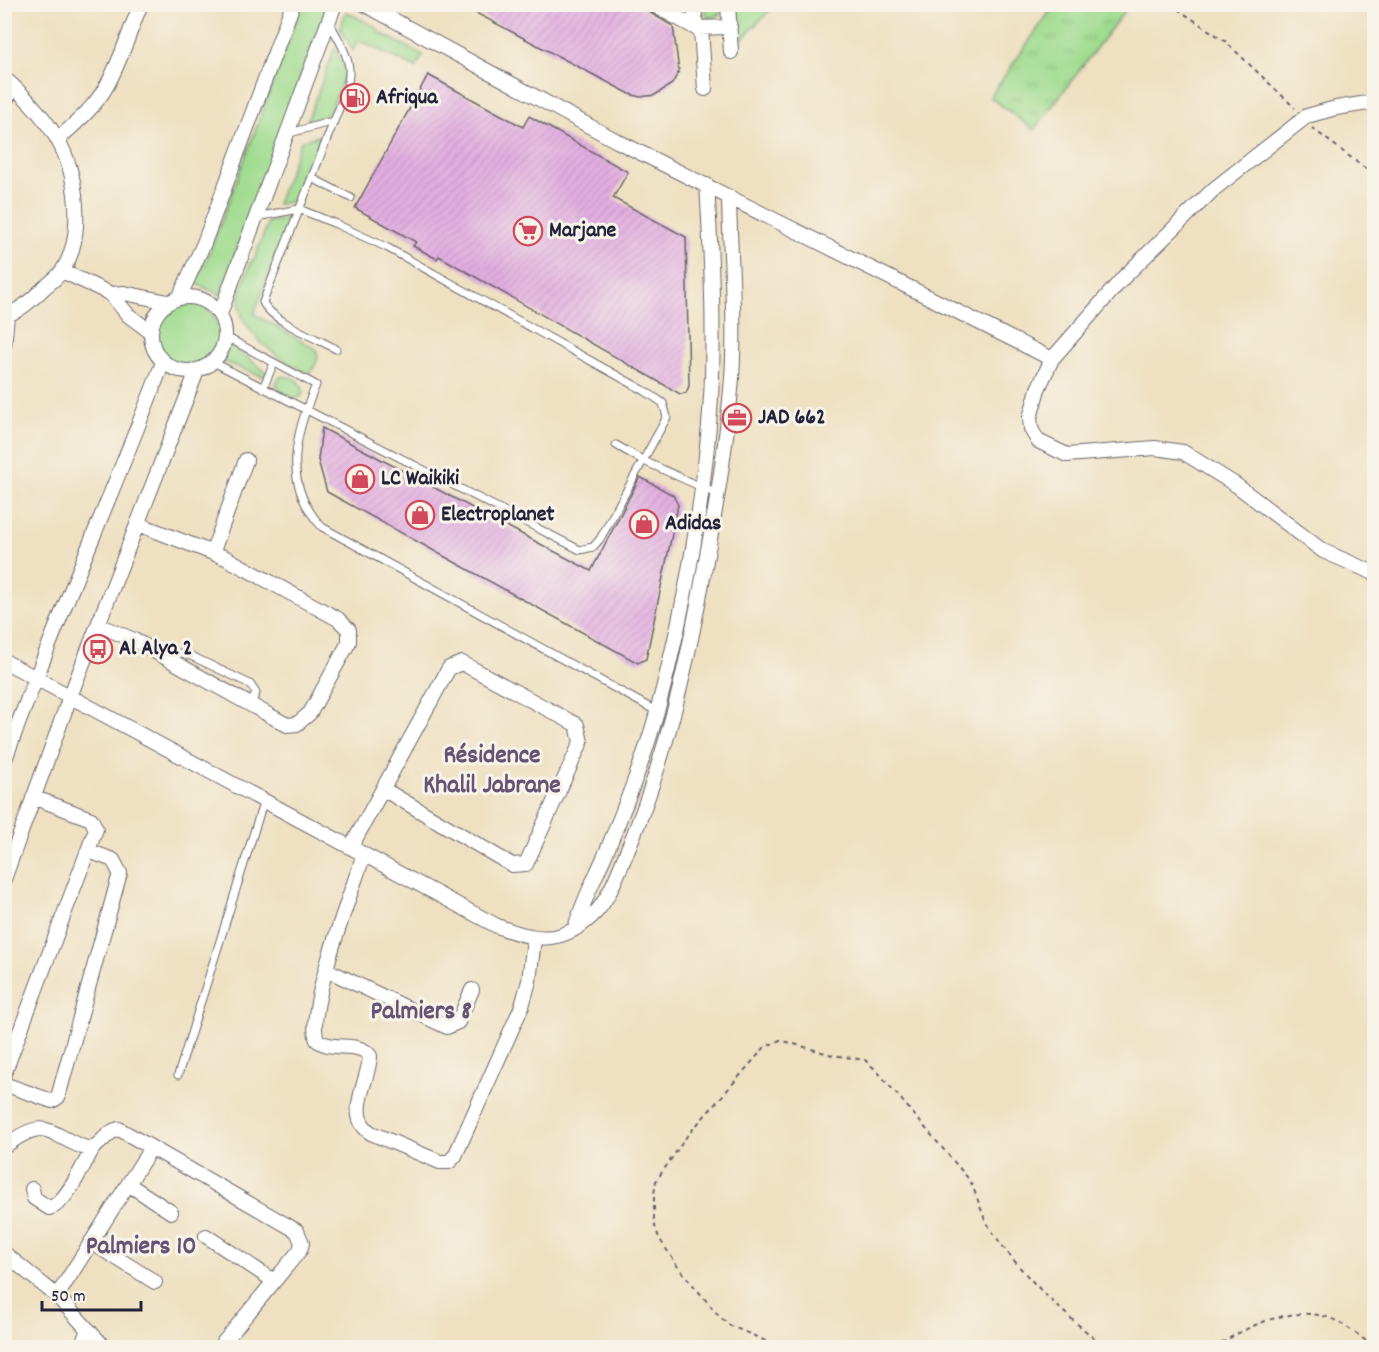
<svg xmlns="http://www.w3.org/2000/svg" width="1379" height="1352" font-family="Dekko,sans-serif">
<style>
.grass{fill:url(#grass-tufts);stroke:#617f66;stroke-width:1.5}
.garden{fill:#a0dc90;stroke:#617f66;stroke-width:1.5}
.building{fill:url(#building-hatch)}
.lines{fill:none;stroke-linecap:round;stroke-linejoin:round}
.lane-casing{stroke:#69646a;stroke-width:9}
.street-casing{stroke:#69646a;stroke-width:16}
.path{stroke:#69646a;stroke-width:2;stroke-dasharray:4.5 4.5;stroke-linecap:butt}
.lane{stroke:#fff;stroke-width:7}
.street{stroke:#fff;stroke-width:14}
.labels{text-anchor:middle;dominant-baseline:central;stroke-width:6;stroke-linejoin:round;paint-order:stroke}
.poi-label{font-size:22px;font-weight:bold;fill:#22223b;stroke:#f7f3e8;text-anchor:start}
.quarter-label{font-size:26px;font-weight:bold;fill:#655375;stroke:#f7f3e8}
</style>
<defs>
<pattern id="grass-tufts" width="24" height="20" patternUnits="userSpaceOnUse" patternTransform="scale(1.5)"><rect width="24" height="20" fill="#a0dc90"/><path d="M3 7l-1-3M5 7V3M7 7l1-3M15 17l-1-3M17 17v-4M19 17l1-3" fill="none" stroke="#8abc7d"/></pattern>
<pattern id="building-hatch" width="6" height="6" patternUnits="userSpaceOnUse" patternTransform="scale(1.5)"><rect width="6" height="6" fill="#e2afe1"/><path d="M-1 1l2-2M0 6l6-6M5 7l2-2" fill="none" stroke="#c296c2"/></pattern>
</defs>
<rect width="100%" height="100%" fill="#f7f3e8"/>
<filter id="ink" filterUnits="userSpaceOnUse"><feTurbulence type="fractalNoise" baseFrequency=".0167" numOctaves="2"/><feDisplacementMap in="SourceGraphic" scale="12" xChannelSelector="R" yChannelSelector="G"/><feConvolveMatrix kernelMatrix="1 2 1 2 8 2 1 2 1" color-interpolation-filters="sRGB"/></filter>
<filter id="wash" filterUnits="userSpaceOnUse"><feTurbulence type="fractalNoise" baseFrequency=".008" numOctaves="4" result="noise"/><feDisplacementMap in="SourceGraphic" scale="24" xChannelSelector="R" yChannelSelector="G"/><feGaussianBlur stdDeviation="1.35" result="paint"/><feColorMatrix in="noise" values="0 0 0 0 0 0 0 0 0 0 0 0 0 0 0 0 0 1.4 0 .05"/><feComposite in="paint" operator="in"/></filter>
<g filter="url(#wash)">
<rect width="100%" height="100%" fill="#eee0c0"/>
<path class="grass" d="M1055,4L1129,5L1034,130L990,97Z"/>
<path class="garden" d="M736,4H775V5L739,42Z
M302,5H327L220,295L195,283L207,259Z
M703,5H721L720,15L708,18Z
M346,12L376,27L380,33L423,55L416,68L358,40L353,51L340,28Z
M335,48L346,71L329,115L307,121Z
M321,135L296,201L277,204L301,141Z
M291,218L254,314L317,350L318,358L312,372L309,373C283,363 235,330 240,298C241,286 247,273 251,262L255,258L268,222Z
M156 335a32 32 0 1 1 64 0a32 32 0 1 1-64 0Z
M230,344L267,373L264,377L222,361Z
M280,377C291,375 299,380 303,390L302,396L295,399L283,394L276,384Z"/>
<g id="blocks">
<path class="building" d="M459,4H635L673,26L679,71L672,84L655,95L640,97L630,94Z
M428,75L523,127L529,116L628,172L613,198L686,237L689,386L686,393L680,394L439,256L437,259L413,246L416,242L355,208Z
M322,428L591,571L640,477L673,495L678,505L646,659L638,663L327,492L318,460Z"/>
</g>
</g>
<g filter="url(#ink)">
<use href="#blocks" fill-opacity="0" stroke="#69646a" stroke-width="1.5"/>
<g class="lines">
<g class="lane-casing">
<path id="lane" d="M334,121L263,302C270,320 318,339 336,349
M286,134L334,121C354,72 356,69 329,22
M312,178L351,198
M226,337L316,385C294,435 282,484 322,527L658,712
M213,362L580,550L593,547L600,539L667,417L663,403L645,391L388,248L336,224L299,209L256,217
M263,388L274,363
M616,445L644,461L719,495
M167,659L174,654L185,653L250,684L256,693L250,706
M178,1075L264,800"/>
</g>
<g class="street-casing">
<path id="street" d="M364,4L617,141L1052,359
M652,4L696,28L730,27
M694,4L696,28
M728,4L731,52
M701,28L705,89
M4,78C25,96 43,115 56,137C77,171 86,236 62,271C58,277 51,282 45,287C33,298 21,311 4,316
M1374,102L1336,108L1307,116L1214,189L1123,278L1052,359L1038,389L1030,418L1031,429L1038,441L1067,455L1155,448L1183,452L1236,485L1323,551L1374,573
M4,103L14,87
M58,139C75,124 94,108 106,87C121,61 129,32 141,4
M62,271L111,294L124,293L168,302
M111,294L128,315L151,332
M151 334a37 37 0 1 1 74 0a37 37 0 1 1-74 0Z
M179,298L204,243L293,4
M220,314L335,4
M4,346L7,316
M213,551L246,460
M99,625L134,640L287,725L297,724L310,713L349,642V630L338,619L226,558L138,524
M4,661L497,926C534,940 560,946 592,916C610,900 620,867 630,844C667,754 688,662 705,566C717,503 727,441 732,378C736,318 730,257 729,197
M4,762C53,627 112,496 163,362
M351,847L449,668L462,663L577,725L581,742L526,864L512,865L383,789
M364,854C353,888 305,1011 317,1040C331,1052 359,1040 370,1056C369,1082 344,1115 371,1133L440,1162H449L455,1156L522,1006L529,981L534,939
M4,879L71,694L197,371
M575,928C583,901 595,878 606,853C625,806 644,760 657,712C685,609 708,482 712,376C714,312 711,249 707,185
M327,970L447,1027L458,1022L472,990
M4,1074L96,829L91,819L33,797
M4,1084L52,1101L58,1097L120,873L113,860L89,851
M4,1147C49,1113 47,1136 89,1149C102,1146 106,1131 119,1129L297,1231L302,1243L300,1250L219,1348
M128,1184L171,1212
M32,1189L34,1198L49,1208C66,1205 84,1163 93,1148
M206,1236L274,1281
M91,1242L155,1282
M4,1253L57,1296L105,1348
M57,1296L151,1148
M23,1348L24,1347
M81,1348L88,1329"/>
</g>
<path class="path" d="M1170,4L1225,41L1295,108
M1312,128L1374,175
M782,1348L729,1325L719,1316L678,1267L659,1238L654,1223V1194L656,1181L687,1136L765,1047L780,1040L832,1055L865,1060L877,1071L967,1177C978,1193 979,1211 990,1228C1020,1274 1063,1314 1107,1348
M1214,1348C1244,1328 1285,1307 1323,1316C1341,1320 1359,1336 1374,1347"/>
<use href="#lane" class="lane"/>
<use href="#street" class="street"/>
</g>
</g>
<defs>
<g id="fuel-ring" transform="scale(1.5)"><circle r="9.5" fill="#f7f3e8" stroke="#d1495b" stroke-width="1.5"/><path d="M-5.5-6h7V0h2V4h1.3V-2.5L3-4.5l.8-.8L6-3V5H2.5V1h-1V6h-7ZM-4.2-4.7v3.2H.2V-4.7Z" fill="#d1495b"/></g>
<g id="supermarket-ring" transform="scale(1.5)"><circle r="9.5" fill="#f7f3e8" stroke="#d1495b" stroke-width="1.5"/><path d="M-6-5.5h2.5l.6 2H6L4.5 2H-2.5L-4.4-4H-6ZM-1.5 3.2a1.3 1.3 0 1 0 .1 0ZM3 3.2a1.3 1.3 0 1 0 .1 0Z" fill="#d1495b"/></g>
<g id="office-ring" transform="scale(1.5)"><circle r="9.5" fill="#f7f3e8" stroke="#d1495b" stroke-width="1.5"/><path d="M-6-3h4V-5.5h4V-3h4V5H-6ZM-1-4.5V-3h2v-1.5ZM-6 0V1H6V0Z" fill="#d1495b"/></g>
<g id="shop-ring" transform="scale(1.5)"><circle r="9.5" fill="#f7f3e8" stroke="#d1495b" stroke-width="1.5"/><path d="M-5-2.5h2.3a2.7 3.5 0 0 1 5.4 0H5L5.5 6h-11ZM-1.5-2.5h3a1.5 2.3 0 0 0-3 0Z" fill="#d1495b"/></g>
<g id="bus-ring" transform="scale(1.5)"><circle r="9.5" fill="#f7f3e8" stroke="#d1495b" stroke-width="1.5"/><path d="M-5-6H5V4H4V6H2V4H-2V6H-4V4H-5ZM-3.5-4V0h7V-4ZM-3.5 1.2v1.5H-2V1.2ZM2 1.2v1.5H3.5V1.2Z" fill="#d1495b"/></g>
</defs>
<g fill-rule="evenodd">
<use href="#fuel-ring" x="355" y="98"/>
<use href="#supermarket-ring" x="528" y="231"/>
<use href="#office-ring" x="737" y="418"/>
<use href="#shop-ring" x="360" y="479"/>
<use href="#shop-ring" x="420" y="515"/>
<use href="#shop-ring" x="644" y="524"/>
<use href="#bus-ring" x="98" y="649"/>
</g>
<g class="labels">
<g class="poi-label">
<text x="376" y="98">Afriqua</text>
<text x="549" y="231">Marjane</text>
<text x="758" y="418">JAD 662</text>
<text x="381" y="479">LC Waikiki</text>
<text x="441" y="515">Electroplanet</text>
<text x="665" y="524">Adidas</text>
<text x="119" y="649">Al Alya 2</text>
</g>
<g class="quarter-label">
<text x="492" y="756">Résidence<tspan x="492" dy="30">Khalil Jabrane</tspan></text>
<text x="421" y="1012">Palmiers 8</text>
<text x="141" y="1247">Palmiers 10</text>
</g>
</g>
<rect width="1379" height="1352" fill="none" stroke="#f7f3e8" stroke-width="24"/>
<path d="M42 1301v9h99v-9" fill="none" stroke="#22223b" stroke-width="3"/>
<text x="51" y="1301" font-size="18" fill="#22223b" stroke="#f7f3e8" stroke-width="4.5" paint-order="stroke">50 m</text>
</svg>
